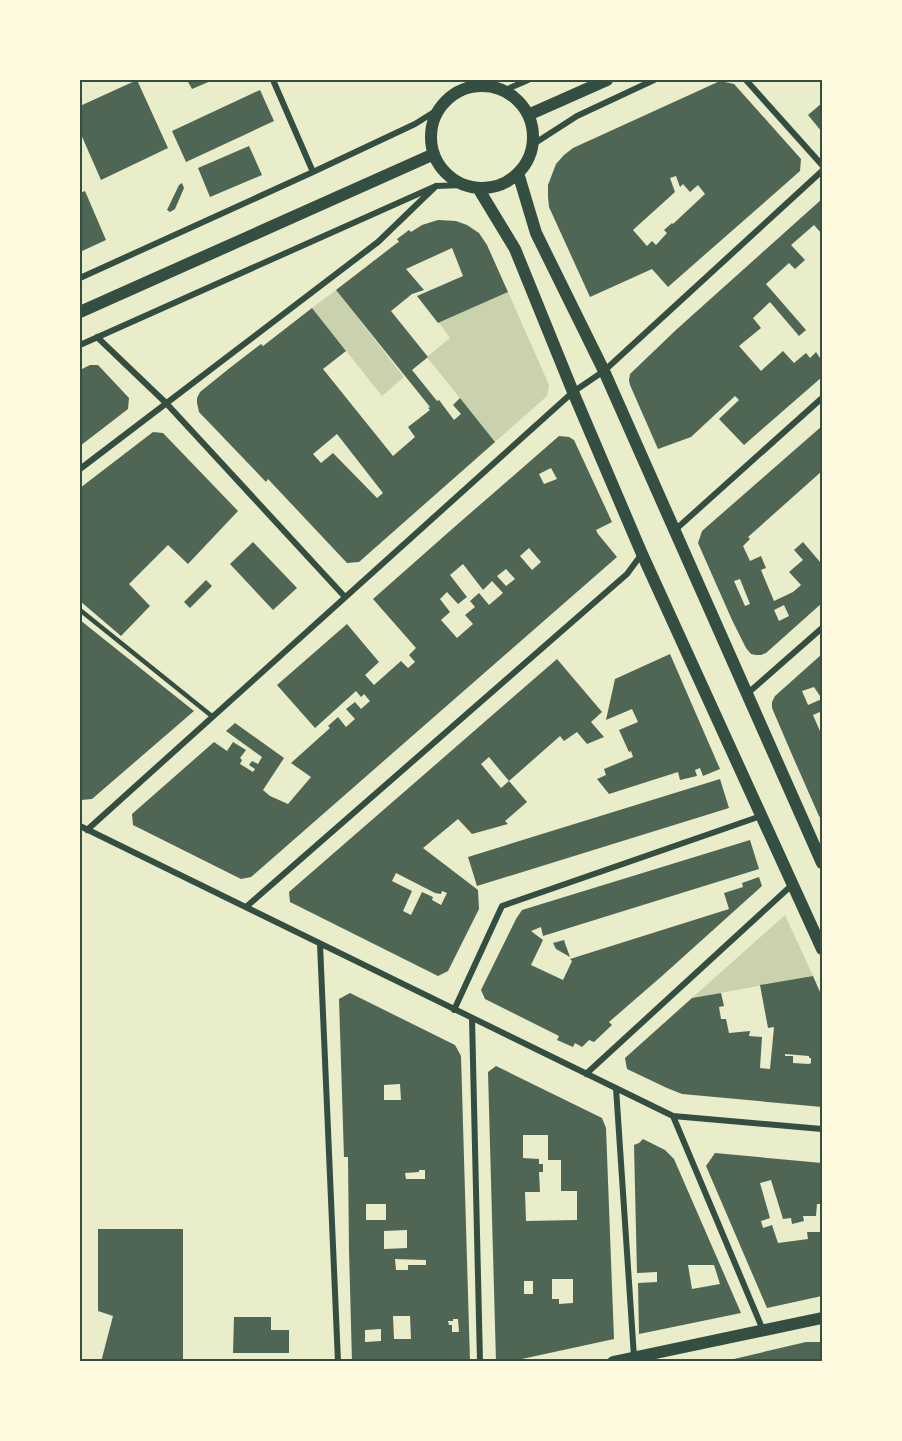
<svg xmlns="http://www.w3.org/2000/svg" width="902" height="1441" font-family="Jost,sans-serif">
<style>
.green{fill:#cad2ad}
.building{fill:#4f6655;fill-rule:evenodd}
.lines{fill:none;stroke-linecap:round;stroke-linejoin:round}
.service{stroke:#344e41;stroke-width:4.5}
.minor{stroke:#344e41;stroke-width:6}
.secondary{stroke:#344e41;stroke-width:12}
.neatline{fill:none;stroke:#344e41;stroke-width:2}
</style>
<rect width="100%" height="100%" fill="#e9edc9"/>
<path class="green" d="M336,290L404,377L382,396L312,308Z
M508,292L549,385L547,396L495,442L427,357L450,338L439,323Z
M785,915L813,976L692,998Z"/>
<path class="building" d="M137,80L168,148L101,180L80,132V106Z
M187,80H213L192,89Z
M720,81L734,84L801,159L800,171L668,287L652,269L590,297L549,207L548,197V185L556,164L564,155L573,148ZM676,176L680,187L683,184L690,192L698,185L705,194L673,224L672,223L664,230L667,233L656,245L652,241L647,246L633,230L675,192L670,178Z
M260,90L274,121L186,162L172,131Z
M822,103V132L808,115Z
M249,146L262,175L210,197L198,168Z
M182,183L184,188L175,209L170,212L167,210L179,185Z
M85,191L106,240L80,252V193Z
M822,199V234L814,225L791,245L805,260L795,269L789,263L766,284L806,330L799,336L770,302L753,318L761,328L739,346L761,371L783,351L794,363L806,353L810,358L816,352L822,361V377L744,445L719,419L739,400L735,396L691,437L658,449L630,385L629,380L630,374L677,329Z
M438,220L456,221L467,225L479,233L487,245L508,292L438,323L417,296L463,276L452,248L406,269L424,290L412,294L391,311L428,357L412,370L437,401L439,400L454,420L461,414L453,405L460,398L495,442L359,562L347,563L268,479L266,482L199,412L197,403V398L200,392L231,367L261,344L263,346L312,308L346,351L323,369L393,456L415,437L408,427L430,410L428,408L430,407L336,290L397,243L399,242L397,239L409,230L411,232L422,225ZM337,434L383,493L377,498L333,453L321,463L313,454Z
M90,365H98L129,398L128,409L80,446V370Z
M822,426V471L748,537L750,539L743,546L750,561L761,556L766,568L761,570L774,601L793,592L801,585L789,572L803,560L794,550L803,542L820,562L822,560V603L766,653L761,655H756L751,654L746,648L732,620L698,543L702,531ZM740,579L750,604L745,606L734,581ZM784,605L789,616L779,621L774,610Z
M153,432L163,433L238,511L188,564L168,545L129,584L150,606L121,636L80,601V488Z
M559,436L569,437L574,440L612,522L596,530L598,534L617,557L251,877L241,879L133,825L132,814L214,742L227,751L233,742L246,750L240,758L242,760L240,764L253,772L255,769L249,765L252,761L258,764L262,757L226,731L235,723L284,758L263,790L270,796L288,804L311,777L291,763L330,728L328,726L338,717L346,727L355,719L346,709L355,702L361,709L370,701L364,694L361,697L356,691L315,728L277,685L347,624L379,662L365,675L374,685L401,661L408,668L415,662L409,655L416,648L373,599L451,530ZM551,468L557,479L544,484L539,474ZM529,548L541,562L532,570L520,556ZM463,564L483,590L492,581L503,593L489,605L479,593L470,601L475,607L465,615L473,624L457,638L441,620L450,612L440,599L447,592L458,604L467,597L450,575ZM506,569L515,579L506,586L497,576Z
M253,542L297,588L273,610L230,564Z
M206,580L212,586L190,608L184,602Z
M80,620L194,711L92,799L81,800L80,799Z
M670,654L720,769L703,776L700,768L695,770L697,776L680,780L678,772L609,794L597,779L606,775L604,769L633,757L631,751L629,752L619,730L638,722L632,709L606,720L615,679Z
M822,654V711L813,715L822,736V820L819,816L793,757L772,708V702L775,696ZM814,687L822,699L808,705L802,691Z
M557,659L602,712L591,722L604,737L587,744L577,732L564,741L560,736L509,781L489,757L481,764L501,788L509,781L527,802L505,821L508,824L472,834L458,819L423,848L478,890L479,909L448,971L438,976L290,902L289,892ZM396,873L435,893L441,894L442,891L447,893L441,905L432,900L433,897L422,892L411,915L403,911L412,891L392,881Z
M720,779L729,808L477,886L468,857Z
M750,840L759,869L543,936L541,927L531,931L543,940L531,965L563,980L572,961L570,959L729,909L724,893L743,887L742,883L759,877L762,886L662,976L609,1022L612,1025L594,1042L589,1040L582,1047L575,1043L573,1047L557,1040L559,1036L485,999L481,990L516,919L522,910Z
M564,940L566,946L570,957L556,949L553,943Z
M813,976L820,992L822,990V1071H821L820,1073V1086H822V1107L682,1094L667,1088L627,1069L625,1058L692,998L721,993L724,1006L719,1007L721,1019H726L729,1033L750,1031L749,1036L762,1037L760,1068L770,1069L774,1027L768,1028L760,985ZM785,1054L809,1056V1058H811V1063L809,1064L793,1063V1056H785Z
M350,993L455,1045L461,1056L470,1362H352L349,1250L348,1157H344L339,999ZM400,1084L401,1100H384V1085ZM419,1170H425V1179H406L405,1173L419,1172ZM366,1204H386V1220H366ZM407,1230V1248L384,1249V1231ZM395,1259L426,1260V1265H408V1270H396ZM393,1316H410L411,1339H394ZM453,1319H458L459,1332H452V1325H449L448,1321H453ZM381,1329V1341L365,1342V1330Z
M496,1066L602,1118L606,1128L614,1339L508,1362H496L488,1072ZM523,1135H548V1160H561V1191H577V1220L526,1221L525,1192H540L539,1172H543V1164H539V1159L523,1158ZM552,1279H573V1303L559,1304V1299H552ZM524,1281H533V1294H524Z
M643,1139L665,1150L674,1159L741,1313L639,1334L638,1283L657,1282V1272L637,1273L634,1145L639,1143ZM688,1265H714L720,1284L692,1289Z
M715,1153L822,1163V1204H817L816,1216H803L804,1221L792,1224L791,1218L783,1219L771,1180L760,1183L770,1218L761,1221L763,1228L772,1225L778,1243L808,1239L807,1232H822V1296L767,1308L706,1166Z
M98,1229H183V1362H101L113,1316L98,1311Z
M234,1317H271V1330H289V1353H233Z
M806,1342H822V1362H721Z"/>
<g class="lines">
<path class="service" d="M80,610L213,717"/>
<path class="minor" d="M273,80L313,172
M746,80L822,165
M503,91L528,80
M532,145L577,116L654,80
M80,278L313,172L415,124L439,109
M97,337L166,403L345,597
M80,345L436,186L463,185
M80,469L378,242L436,186
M675,530L822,398
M748,693L822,628
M80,826L673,1116L822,1129
M87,830L573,392L604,371L822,171
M246,907L627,574L641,555
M320,944L338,1362
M454,1010L502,906L761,816
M472,1018L480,1362
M586,1074L793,884
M616,1088L634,1357
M673,1116L763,1330"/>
<path class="secondary" d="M431 137a51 51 0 1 1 102 0a51 51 0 1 1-102 0Z
M528,115L607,80
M518,173L536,233L604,371L822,863
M478,188L515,249L573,392L642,554L822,949
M80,312L434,154
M613,1362L822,1318"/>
</g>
<rect width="902" height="1441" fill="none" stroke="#fefae0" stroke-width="162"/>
<rect x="81" y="81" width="740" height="1279" class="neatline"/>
</svg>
